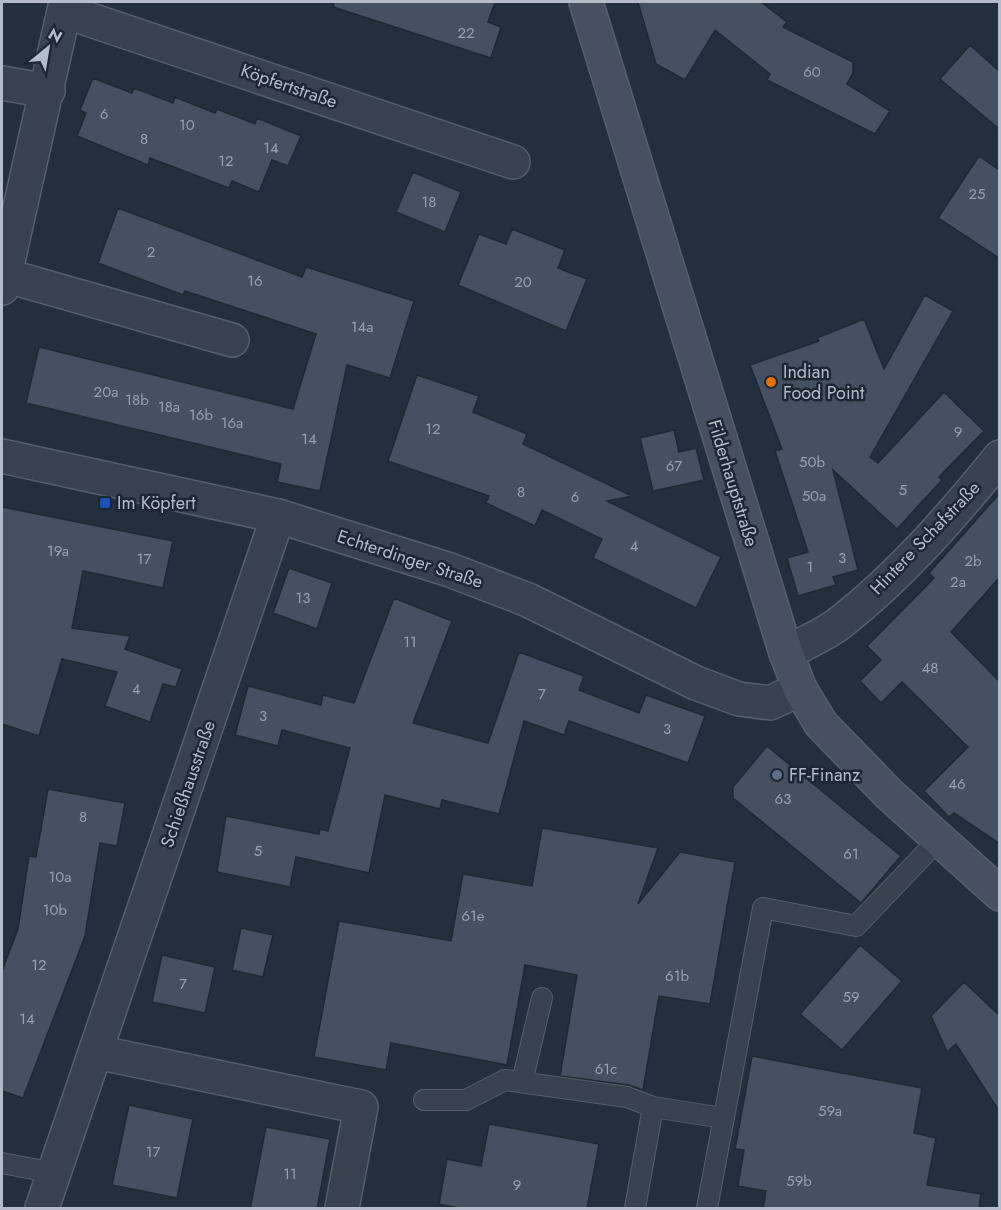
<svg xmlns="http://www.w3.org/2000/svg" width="1001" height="1210" font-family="Jost,sans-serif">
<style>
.building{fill:#455162;stroke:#1f2835;stroke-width:1.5}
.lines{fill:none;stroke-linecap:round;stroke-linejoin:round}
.service-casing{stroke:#565f6c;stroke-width:22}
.minor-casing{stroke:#565f6c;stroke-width:36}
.tertiary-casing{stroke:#565f6c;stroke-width:36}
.secondary-casing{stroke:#565f6c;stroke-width:36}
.service{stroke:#38414e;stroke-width:20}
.minor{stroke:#38414e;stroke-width:33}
.tertiary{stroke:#38414e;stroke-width:33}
.secondary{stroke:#465061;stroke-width:33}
.food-dot{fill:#e8710a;stroke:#1d2633;stroke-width:2}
.transit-dot{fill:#1a4fb4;stroke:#1d2633;stroke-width:2}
.service-dot{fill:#5c6f8a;stroke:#1d2633;stroke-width:2}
.labels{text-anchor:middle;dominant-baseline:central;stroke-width:5;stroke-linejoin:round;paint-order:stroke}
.number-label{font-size:15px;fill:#98a1af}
.street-label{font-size:18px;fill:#b4bcc9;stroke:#1d2633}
.poi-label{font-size:18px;fill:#b4bcc9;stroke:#1d2633;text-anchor:start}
</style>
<rect width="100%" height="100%" fill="#242f3e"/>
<path class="building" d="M334,2H495L488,22L501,27L491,58L333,7Z
M638,2H761L787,22L783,27L853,62V73L847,84L890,111L875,134L767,80L770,74L715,30L685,80L656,64Z
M970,45L999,71V129L940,79Z
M93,78L132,93L134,88L173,103L175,97L215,113L217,109L255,124L257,118L301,136L288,166L272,160L259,192L232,181L229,188L150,158L148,165L77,136L86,113L80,110Z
M979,156L999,170V258L938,218Z
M413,172L461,192L445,232L396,212Z
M118,208L302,277L306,267L414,301L390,378L347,365L320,491L277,482L281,464L26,403L39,347L293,409L316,334L185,291L183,295L98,263Z
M512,229L565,250L558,268L587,279L566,331L458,285L479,234L506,244Z
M925,295L953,311L870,457L878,463L944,392L984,431L939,477L942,480L897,529L833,470L858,570L833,577L836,585L798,596L787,558L808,552L775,451L782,449L750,365L819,341L817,338L864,319L884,369Z
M417,375L479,396L473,412L527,434L523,444L632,496L607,501L721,557L696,608L593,558L602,539L542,510L535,526L486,503L489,496L388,461Z
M674,430L679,452L696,448L704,480L653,491L640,438Z
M999,494V578L951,632L999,681V843L954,813L949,817L924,791L968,747L902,682L881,703L860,681L881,660L867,646L934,578L929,573Z
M2,507L173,541L163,588L83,571L72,628L130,636L125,649L182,669L176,687L163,684L150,722L105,706L117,672L62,659L39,736L2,724Z
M289,568L332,583L317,629L273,613Z
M394,598L452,621L413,723L488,743L519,652L584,676L579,690L639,713L646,695L705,716L688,763L569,721L564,735L524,721L499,814L442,800L440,809L385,795L369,873L296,857L290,887L217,872L226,816L319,834L320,829L328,831L350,748L282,730L278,746L235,735L248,686L321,705L323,695L354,703Z
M767,746L901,856L861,903L733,798V787Z
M48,789L125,803L117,846L100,843L85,936L23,1098L2,1091V971L18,929L29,856L36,857Z
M542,828L658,848L638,904L680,852L735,862L710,1004L659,996L643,1090L629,1085L560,1076L577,975L525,965L507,1065L391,1043L386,1070L314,1057L339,921L451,941L463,874L532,886Z
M241,928L273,935L263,977L232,970Z
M860,945L902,981L842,1050L800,1014Z
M162,955L215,967L205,1013L152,1002Z
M964,982L999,1015V1111L956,1044L947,1052L931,1016Z
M752,1056L922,1088L914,1133L936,1138L927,1185L981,1194L979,1209H763L766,1191L738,1186L744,1150L735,1149Z
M129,1105L193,1119L177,1198L112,1185Z
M489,1124L599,1144L587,1209H464L439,1204L447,1159L481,1166Z
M266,1127L330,1139L317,1209H250Z"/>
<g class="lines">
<g class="service-casing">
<path id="service" d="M522,1082L542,998
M424,1100H466L505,1080L627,1097L653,1107
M2,1163L54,1173
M635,1208L653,1107L723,1118
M707,1208L763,908L856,926L939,839"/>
</g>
<g class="minor-casing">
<path id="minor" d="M64,11L513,162
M2,83L48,91
M4,275L232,340
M2,288L66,2
M786,653C804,643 825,635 841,622C901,575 952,516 1000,457
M96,1052L361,1107L342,1208
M42,1208L278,516"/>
</g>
<g class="tertiary-casing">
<path id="tertiary" d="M2,456L278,516L450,570L528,600L696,683L739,699L770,703L800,689"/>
</g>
<g class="secondary-casing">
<path id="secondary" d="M586,2L786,653L800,689L821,724L889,794L1000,894"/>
</g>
<use href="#service" class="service"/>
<use href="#minor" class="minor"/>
<use href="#tertiary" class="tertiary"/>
<use href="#secondary" class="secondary"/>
</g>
<circle class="food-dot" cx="771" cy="382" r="6"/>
<rect class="transit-dot" x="99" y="497" width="12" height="12" rx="3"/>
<circle class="service-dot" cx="777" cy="775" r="6"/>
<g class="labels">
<g class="number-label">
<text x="466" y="33">22</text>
<text x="812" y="72">60</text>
<text x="104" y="114">6</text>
<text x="187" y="125">10</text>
<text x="144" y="139">8</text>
<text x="271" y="148">14</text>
<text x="226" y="161">12</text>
<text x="977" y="194">25</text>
<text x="429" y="202">18</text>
<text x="151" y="252">2</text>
<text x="255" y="281">16</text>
<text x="523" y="282">20</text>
<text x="362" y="327">14a</text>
<text x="106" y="392">20a</text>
<text x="137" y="400">18b</text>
<text x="169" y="407">18a</text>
<text x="201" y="415">16b</text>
<text x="232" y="423">16a</text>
<text x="433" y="429">12</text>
<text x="958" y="432">9</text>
<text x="309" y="439">14</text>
<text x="812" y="462">50b</text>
<text x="674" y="466">67</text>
<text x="903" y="490">5</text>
<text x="521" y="492">8</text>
<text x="814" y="496">50a</text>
<text x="575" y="497">6</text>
<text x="634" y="546">4</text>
<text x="58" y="551">19a</text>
<text x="842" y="558">3</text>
<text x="144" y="559">17</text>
<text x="973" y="561">2b</text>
<text x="810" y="567">1</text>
<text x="958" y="582">2a</text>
<text x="303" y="598">13</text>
<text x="410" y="642">11</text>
<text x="930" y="668">48</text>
<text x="136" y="689">4</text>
<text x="542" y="694">7</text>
<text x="263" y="716">3</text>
<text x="667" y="729">3</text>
<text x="957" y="784">46</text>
<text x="783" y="799">63</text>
<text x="83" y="817">8</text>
<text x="258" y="851">5</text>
<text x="851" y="854">61</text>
<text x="60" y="877">10a</text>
<text x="55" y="910">10b</text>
<text x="473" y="916">61e</text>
<text x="39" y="965">12</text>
<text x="677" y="976">61b</text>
<text x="183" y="984">7</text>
<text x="851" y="997">59</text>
<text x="27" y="1019">14</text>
<text x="606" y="1069">61c</text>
<text x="830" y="1111">59a</text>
<text x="153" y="1152">17</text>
<text x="290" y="1174">11</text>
<text x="799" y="1181">59b</text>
<text x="517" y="1185">9</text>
</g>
<g class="street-label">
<text transform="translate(289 86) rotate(19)">Köpfertstraße</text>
<text transform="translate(733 483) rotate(73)">Filderhauptstraße</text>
<text transform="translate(925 538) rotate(-46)">Hintere Schafstraße</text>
<text transform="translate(410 559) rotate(18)">Echterdinger Straße</text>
<text transform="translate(188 784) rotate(-71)">Schießhausstraße</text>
</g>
<g class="poi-label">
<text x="783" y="372">Indian<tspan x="783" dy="21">Food Point</tspan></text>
<text x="117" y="503">Im Köpfert</text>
<text x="789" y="775">FF-Finanz</text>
</g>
</g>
<rect width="1001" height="1210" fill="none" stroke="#b4bcc9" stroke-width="6"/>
<g transform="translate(48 48) rotate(30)" stroke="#1d2633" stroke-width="4.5" paint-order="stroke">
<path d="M0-4.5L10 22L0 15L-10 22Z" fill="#b4bcc9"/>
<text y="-9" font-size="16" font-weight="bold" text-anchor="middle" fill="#b4bcc9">N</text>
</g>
</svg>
